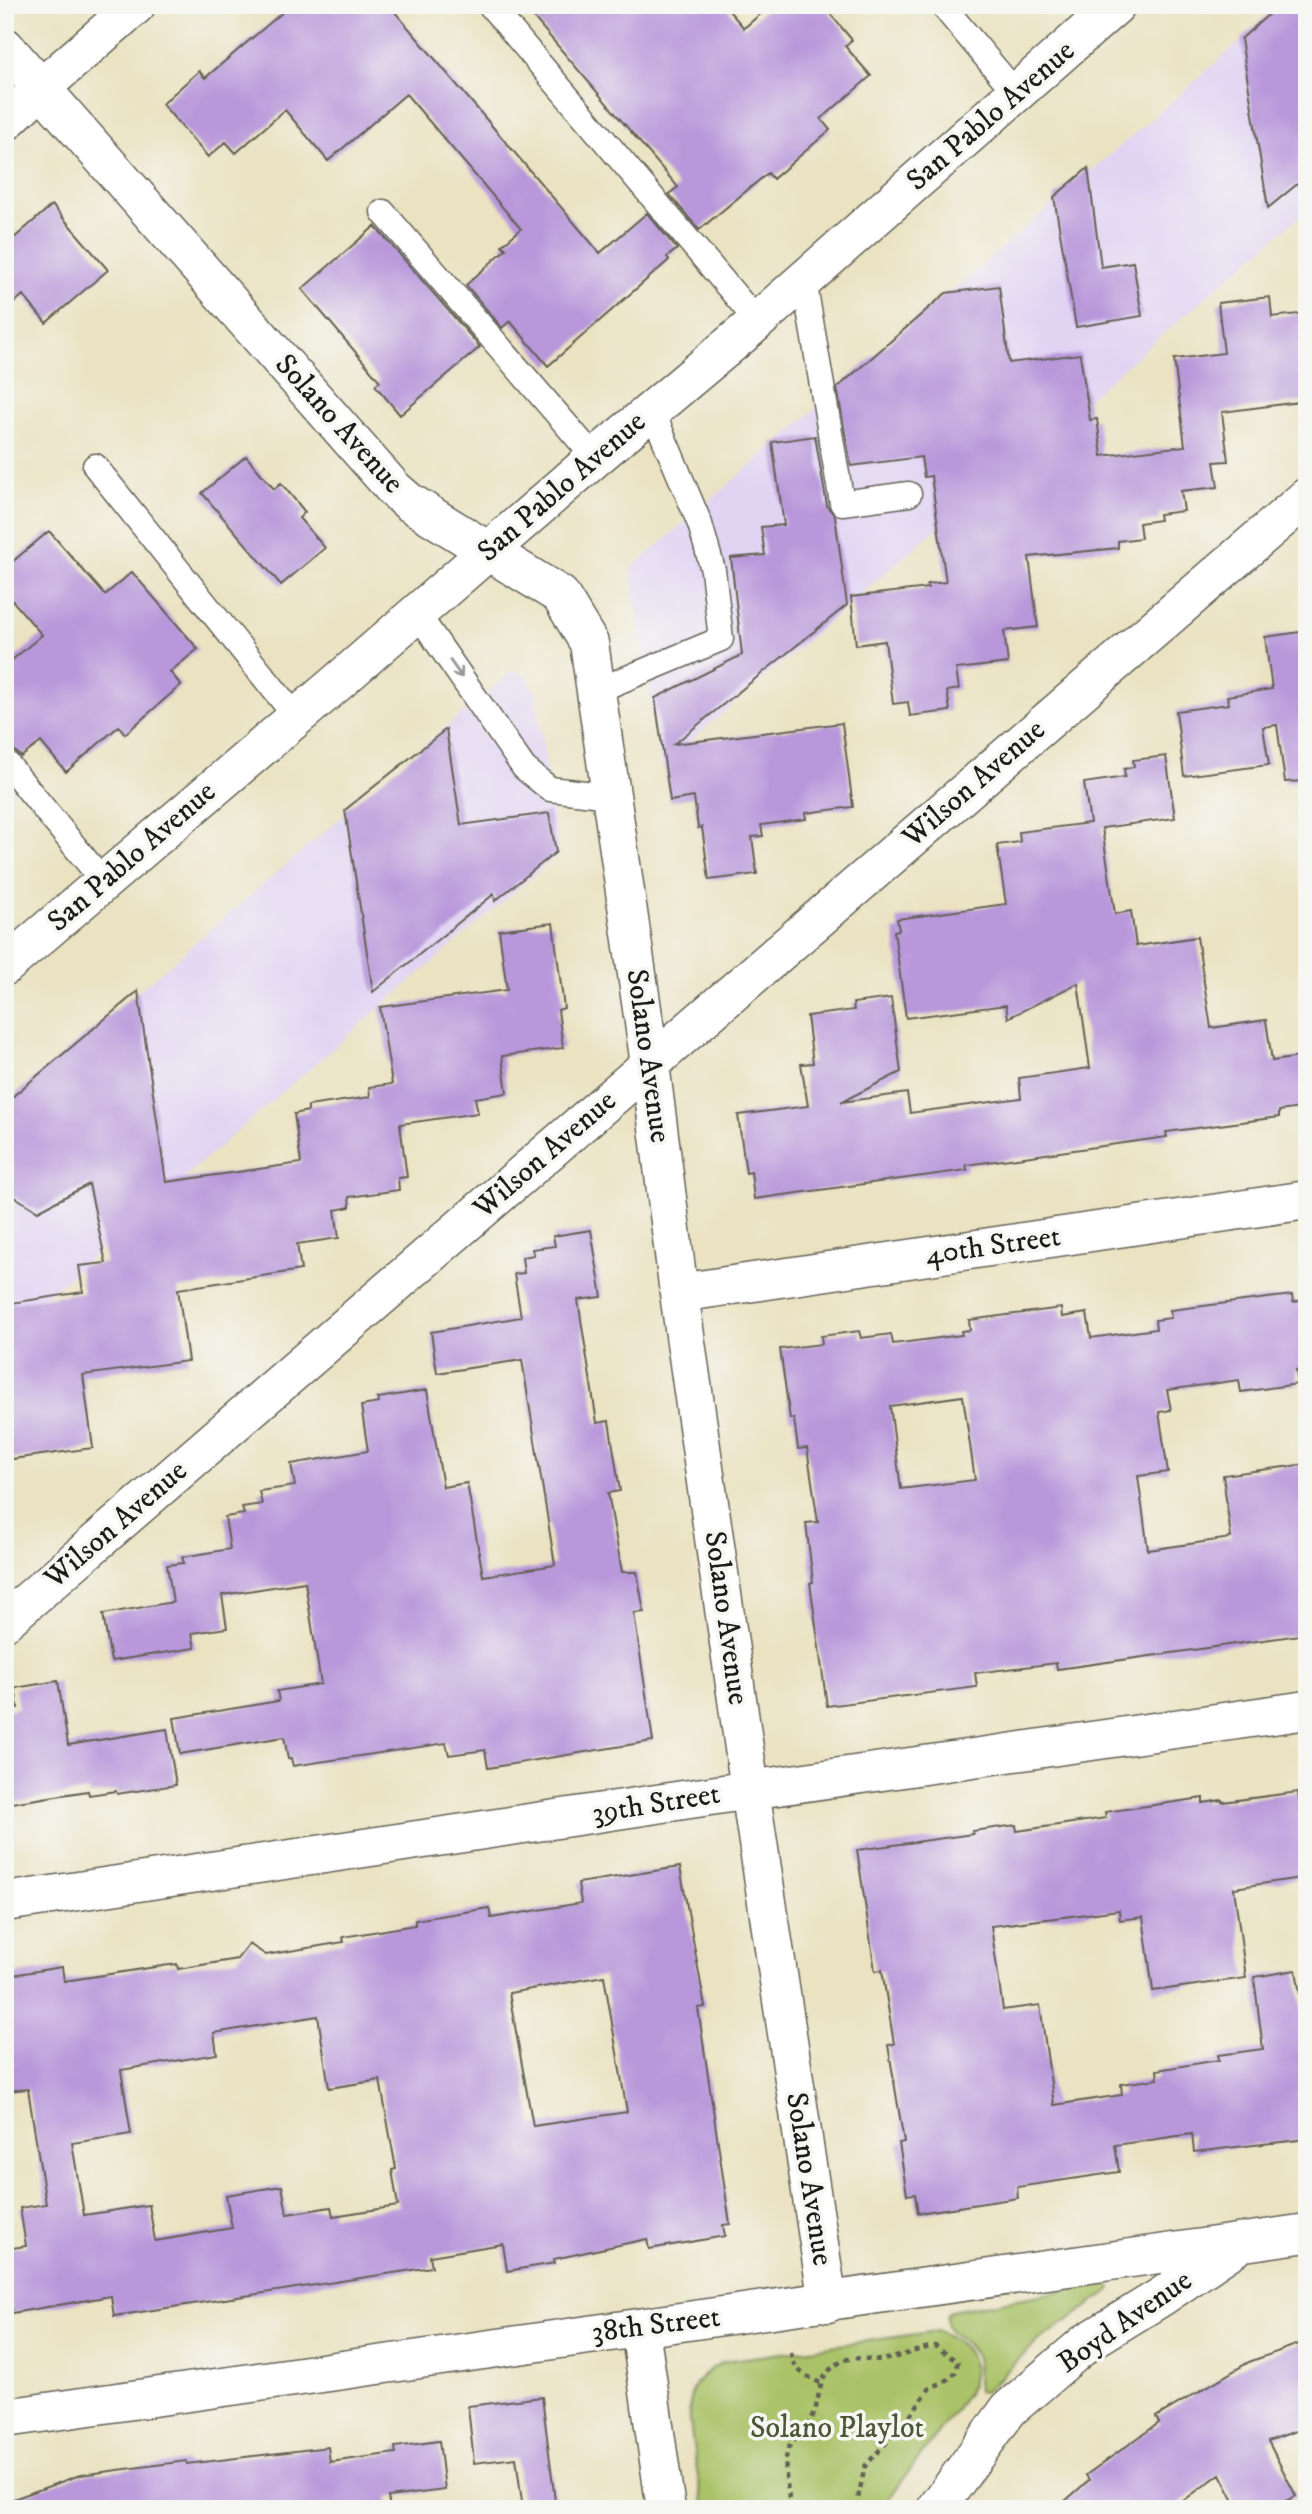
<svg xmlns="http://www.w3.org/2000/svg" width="1312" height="2514" font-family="'IM FELL DW Pica',serif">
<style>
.built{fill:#e1d4f3}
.green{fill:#aac369;stroke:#637042;stroke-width:2}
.building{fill:#b897da;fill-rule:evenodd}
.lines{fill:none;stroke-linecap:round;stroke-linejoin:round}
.lane-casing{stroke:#646156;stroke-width:27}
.street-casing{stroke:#646156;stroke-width:41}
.secondary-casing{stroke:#646156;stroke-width:41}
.primary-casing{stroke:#646156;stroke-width:41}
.path{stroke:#646156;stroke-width:4.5;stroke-dasharray:5 5;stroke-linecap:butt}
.lane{stroke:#fff;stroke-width:24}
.street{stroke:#fff;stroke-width:38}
.secondary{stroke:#fff;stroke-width:38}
.primary{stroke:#fff;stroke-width:38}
.oneway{stroke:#999}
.labels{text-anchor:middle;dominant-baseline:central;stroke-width:7;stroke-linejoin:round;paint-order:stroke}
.street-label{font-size:30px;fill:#1c1c1c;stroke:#f6f6f2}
.park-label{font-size:30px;fill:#4e5637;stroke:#f6f6f2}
</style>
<rect width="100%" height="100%" fill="#f6f6f2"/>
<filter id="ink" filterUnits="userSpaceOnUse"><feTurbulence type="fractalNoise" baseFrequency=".0143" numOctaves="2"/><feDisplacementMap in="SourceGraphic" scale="14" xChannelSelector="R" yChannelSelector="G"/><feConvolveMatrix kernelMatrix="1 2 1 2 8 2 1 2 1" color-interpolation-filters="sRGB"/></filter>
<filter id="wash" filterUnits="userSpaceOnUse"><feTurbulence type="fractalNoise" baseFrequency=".00686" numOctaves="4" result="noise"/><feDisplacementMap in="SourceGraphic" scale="28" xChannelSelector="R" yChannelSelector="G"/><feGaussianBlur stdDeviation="1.57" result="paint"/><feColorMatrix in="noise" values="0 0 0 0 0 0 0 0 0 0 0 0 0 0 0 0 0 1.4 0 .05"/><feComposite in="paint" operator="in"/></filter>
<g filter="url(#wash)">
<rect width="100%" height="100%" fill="#eae2c1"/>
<path class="built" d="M1283,5H1307V210L661,766L631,569Z
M513,670L528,678L536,694L558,854L5,1332V1106Z"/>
<path class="green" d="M1107,2283L1111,2288L1107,2293L1037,2342L985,2392L978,2391C975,2378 981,2366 974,2353C965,2336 943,2335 947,2314L951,2311Z
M938,2331C966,2342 981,2361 969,2391L881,2509H704C700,2484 685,2416 691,2394C696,2378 711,2368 725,2361Z"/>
<g id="blocks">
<path class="building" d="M291,5H389L600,253L647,213L677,249L667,257L669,260L548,366L510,321L502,328L466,285L506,249L502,245L521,229L406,94L328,161L285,110L236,153L226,142L208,157L162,104L199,71L205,78Z
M523,5H724L744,28L771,5H823L852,40L845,46L871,76L821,119L830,130L773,179L768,173L699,230L669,194L678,187Z
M1279,5H1307V176L1268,208L1241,39Z
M1088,168L1101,267L1133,262L1142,316L1076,327L1054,197Z
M52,205L108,270L46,323L23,295L5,311V246Z
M375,226L480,347L400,415L375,385L380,381L302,289Z
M999,286L1009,363L1080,354L1090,420L1097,419L1102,456L1185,446L1174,359L1224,353L1218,303L1270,297L1272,317L1307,313V401L1222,412L1228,461L1214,462L1218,487L1181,491L1184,511L1159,514L1160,520L1139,523L1141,538L1118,541V548L1029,557L1038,627L1004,631L1008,663L956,669L959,689L947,691L950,711L910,716L908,702L893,704L885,641L856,645L851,597L928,588L927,584L946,582L931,476L924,477L921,457L851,466L837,388L946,293Z
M815,436L827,506L835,516L847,605L674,744L842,723L853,807L805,813L806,819L761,825L763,836L752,837L757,874L709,880L702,827L698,828L694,797L670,801L655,698L742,655L731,558L765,555L761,527L784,525L772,442Z
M246,456L274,489L281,483L305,512L299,518L325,548L281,585L202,493Z
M49,531L105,595L132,572L198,649L170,672L181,685L125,734L119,726L66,772L41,742L21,757L11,747L5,746V666L42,635L5,592V568Z
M1307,631V781L1285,782L1277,725L1263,727L1269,765L1184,776L1176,711L1229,704L1227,696L1272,689L1265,637Z
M446,729L461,825L549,813L556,852L495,901L494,894L373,992L345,810Z
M1166,756L1175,818L1102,828L1115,914L1131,911L1136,946L1197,937L1211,1028L1266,1020L1272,1061L1307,1056V1107L1279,1111V1117L1166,1132L1167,1137L966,1165L967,1170L754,1199L751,1172L746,1173L738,1115L808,1106L801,1064L813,1063L807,1016L854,1010L853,1003L891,998L901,1072L841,1102L907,1093L910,1113L1021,1098L1019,1078L1090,1068L1078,983L1008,1018L1006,1005L906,1018L894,931L899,930L897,919L1006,904L997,845L1020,842L1019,832L1090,823L1084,783L1125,777L1124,769L1134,767L1133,760Z
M553,923L564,1008L558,1010L563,1048L502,1056L507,1093L475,1098L478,1113L400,1124L407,1177L398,1178L399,1190L349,1197L350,1207L335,1210L339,1238L297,1244L301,1270L178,1289L188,1361L83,1375L93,1448L5,1460V1304L83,1292L79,1266L106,1263L89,1184L38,1211L5,1191V1103L138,991L166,1182L301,1163L294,1114L308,1111V1106L370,1097L369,1087L392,1084L380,1007L507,990L499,930Z
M591,1230L602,1297L578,1300L597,1423L609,1421L620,1491L608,1493L622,1572H637L644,1612L634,1613L653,1741L488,1768L485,1750L449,1755L446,1743L293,1766L291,1758L288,1759L284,1737L180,1754L174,1718L279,1701L277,1691L321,1684L305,1582L222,1595L227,1628L192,1633L195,1648L111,1661L103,1614L173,1602L167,1565L184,1563L182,1557L230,1549L225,1517L244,1514L242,1507L262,1504L259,1491L295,1486L291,1464L368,1451L361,1406L379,1403L378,1398L427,1390L443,1487L467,1483L483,1576L555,1565L522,1360L437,1373L431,1332L521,1317L514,1274L524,1273L522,1257L534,1255L532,1249L555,1246L553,1236Z
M1292,1295L1293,1302L1307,1300V1369L1296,1370L1298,1384L1241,1392L1239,1380L1167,1390L1171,1410L1159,1412L1168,1472L1138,1476L1148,1550L1231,1538L1223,1475L1307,1464V1634L1057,1669L1056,1663L975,1673L977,1687L827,1706L810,1583L813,1582L806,1523L818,1522L807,1448L798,1449L794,1419H790L780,1349L822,1344L821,1336L859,1331L861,1338L891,1334L893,1344L962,1335L961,1331L970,1330L969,1320L1061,1308L1062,1317L1087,1313L1091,1338L1156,1329L1155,1320L1171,1318L1170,1310ZM963,1396L975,1480L901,1489L890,1406Z
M58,1681L68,1745L167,1729L176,1785L117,1794L116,1791L89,1795L88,1791L5,1804V1710L18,1708L15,1688Z
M1298,1792L1302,1819L1307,1818V1877L1234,1888L1246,1978L1153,1991L1143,1917L1120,1920L1119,1910L991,1926L1003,2010L1040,2005L1054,2105L1122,2095L1121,2084L1158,2079L1157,2070L1219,2060L1218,2055L1263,2049L1254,1977L1296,1970L1303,2013H1307V2139L1194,2152L1192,2134L1115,2145L1119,2172L1017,2187L1018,2198L918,2213L915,2194L907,2195L899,2143L904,2142L888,2045L894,2044L882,1970L875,1971L857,1850L973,1834L972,1831L1016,1825L1017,1831L1106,1818L1105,1812L1203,1798V1803L1222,1800V1802Z
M680,1867L705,2007L698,2008L730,2224L723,2225L725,2236L649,2249L647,2239L554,2259L555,2263L507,2271L503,2244L430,2256L432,2267L114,2316L111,2296L12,2313L5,2269V2249L26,2246L20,2208L46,2204L28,2089L5,2091V1976L62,1967L64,1981L162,1966L177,1964L178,1969L237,1959L249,1944L266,1955L344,1942L343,1937L415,1925V1920L489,1908L491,1918L581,1903L578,1883ZM604,1976L627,2112L533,2126L509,1993ZM318,2016L329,2088L380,2080L396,2169L392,2170L398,2206L333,2216L331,2207L287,2214L282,2186L226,2195L232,2228L155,2241L149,2205L84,2215L72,2143L131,2134L121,2070L217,2054L214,2033Z
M1307,2341V2427L1268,2441L1296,2496L1270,2509H1238L1220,2474L1172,2509H1056L1089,2480L1086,2475L1159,2423L1156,2417L1249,2362Z
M542,2397L556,2509H523L516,2458L474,2463L468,2406Z
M439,2441L445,2490L388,2497L390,2509H5V2502L80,2475L186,2461L187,2464L328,2447L330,2462L396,2453L395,2447Z"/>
</g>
</g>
<g filter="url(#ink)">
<use href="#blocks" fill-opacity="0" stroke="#646156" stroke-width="2"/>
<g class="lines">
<g class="lane-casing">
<path id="lane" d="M490,5L757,321
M942,5L1016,93
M383,212L595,458
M804,280L842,503L909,494
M95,466L296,717
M417,613L524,768L550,789L611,796
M596,691L721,639L713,570L700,524L652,410
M5,761L103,881"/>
</g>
<g class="street-casing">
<path id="street" d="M5,122L41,88L136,5
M488,551L560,595L589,643L650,1064L679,1293L750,1790L828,2303
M679,1293L1307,1200
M5,1621L1307,497
M5,1902L750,1790L1307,1710
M640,2329L666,2509
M5,2418L1307,2233
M936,2509L1009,2409L1086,2343L1161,2297L1236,2246"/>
</g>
<g class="secondary-casing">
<path id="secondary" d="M5,47L394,489L409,502L488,551"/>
</g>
<g class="primary-casing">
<path id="primary" d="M5,966L338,682L595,458L745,332L1116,5"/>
</g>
<path class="path" d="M791,2352C794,2372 804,2374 820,2383
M790,2509C789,2490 782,2469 788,2449C792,2440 803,2432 809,2424C823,2402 813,2378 839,2363C855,2353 871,2362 887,2359C903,2356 919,2349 935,2346L958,2362L955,2373L946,2381L930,2388L905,2422L865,2466L857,2503
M853,2509L857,2503L864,2509"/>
<use href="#lane" class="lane"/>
<use href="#street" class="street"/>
<use href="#secondary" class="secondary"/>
<use href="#primary" class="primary"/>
</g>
<defs><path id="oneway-shaft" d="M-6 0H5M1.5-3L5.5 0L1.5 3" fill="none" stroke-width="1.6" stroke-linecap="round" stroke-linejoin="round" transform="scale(1.75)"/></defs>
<use class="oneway" href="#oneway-shaft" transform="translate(456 669) rotate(55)"/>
</g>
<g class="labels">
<g class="street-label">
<text transform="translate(991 116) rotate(-41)">San Pablo Avenue</text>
<text transform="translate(339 424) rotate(48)">Solano Avenue</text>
<text transform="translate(562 487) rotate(-41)">San Pablo Avenue</text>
<text transform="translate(974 784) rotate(-41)">Wilson Avenue</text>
<text transform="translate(132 857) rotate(-41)">San Pablo Avenue</text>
<text transform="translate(648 1056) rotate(82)">Solano Avenue</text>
<text transform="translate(545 1155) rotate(-41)">Wilson Avenue</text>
<text transform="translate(993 1246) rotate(-8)">40th Street</text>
<text transform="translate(116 1525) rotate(-41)">Wilson Avenue</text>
<text transform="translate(726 1618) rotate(82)">Solano Avenue</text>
<text transform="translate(656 1804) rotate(-9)">39th Street</text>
<text transform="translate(809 2179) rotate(81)">Solano Avenue</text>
<text transform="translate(1125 2322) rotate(-35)">Boyd Avenue</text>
<text transform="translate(656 2325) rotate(-7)">38th Street</text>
</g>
<g class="park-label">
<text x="837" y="2428">Solano Playlot</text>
</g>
</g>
<rect width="1312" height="2514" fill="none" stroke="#f6f6f2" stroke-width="28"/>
</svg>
